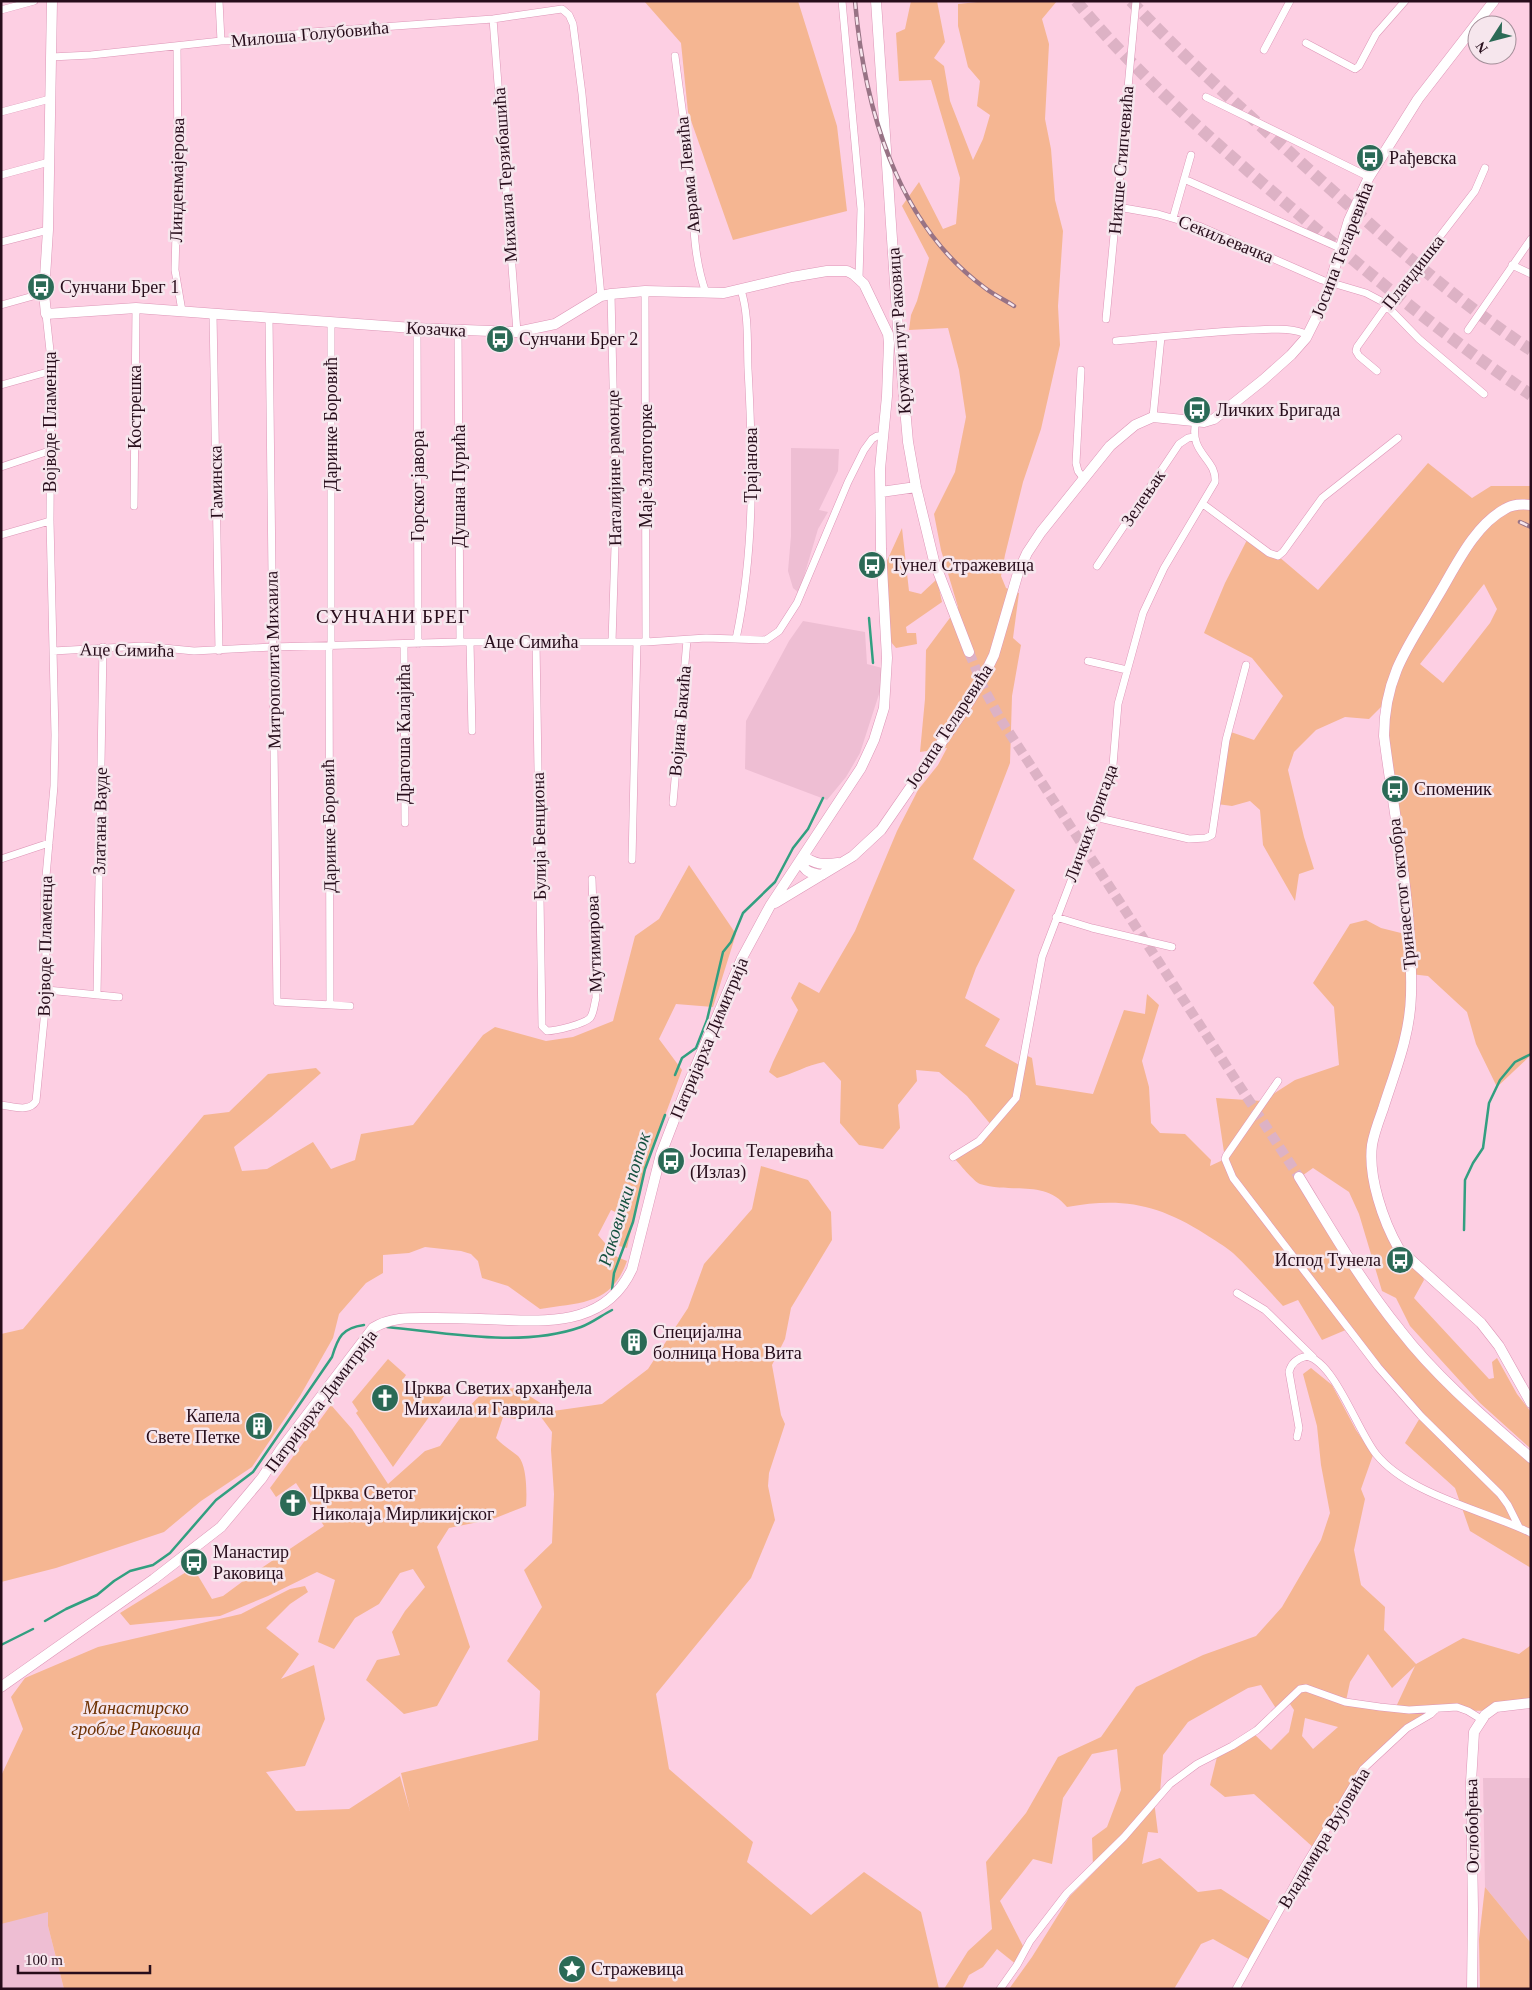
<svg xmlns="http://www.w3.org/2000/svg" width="1532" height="1990" font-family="'Times New Roman',serif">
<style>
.built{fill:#eebed3}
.green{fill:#f5b692;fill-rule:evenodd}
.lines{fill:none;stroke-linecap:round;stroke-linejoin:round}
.stream{stroke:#329f80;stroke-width:2.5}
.secondary-tunnel{stroke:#ddb2c5;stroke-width:10;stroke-dasharray:10 5;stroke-linecap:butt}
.highway-tunnel{stroke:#ddb2c5;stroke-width:12;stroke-dasharray:12 6;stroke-linecap:butt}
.street-casing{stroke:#dd96b7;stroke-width:8}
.secondary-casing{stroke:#dd96b7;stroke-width:11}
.street{stroke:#fff;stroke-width:7}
.secondary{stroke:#fff;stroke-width:10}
.rail-casing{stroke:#987385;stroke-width:4.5}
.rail{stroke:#f6e6ed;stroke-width:2.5;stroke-dasharray:8;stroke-linecap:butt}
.labels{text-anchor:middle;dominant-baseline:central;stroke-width:5;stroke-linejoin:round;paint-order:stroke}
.street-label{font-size:18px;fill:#270d1b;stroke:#f6e6ed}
.poi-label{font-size:18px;fill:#270d1b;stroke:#f6e6ed;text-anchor:start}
.park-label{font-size:18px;font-style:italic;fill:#6e3204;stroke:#f6e6ed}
.neighbourhood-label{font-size:19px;letter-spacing:1px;fill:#270d1b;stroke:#f6e6ed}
.water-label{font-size:19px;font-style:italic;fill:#15503f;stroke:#f6e6ed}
</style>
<rect width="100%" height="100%" fill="#fdcfe3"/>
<path class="built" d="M791,448L839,449L838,471L819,510L828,512L818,529L799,593L793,588L788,571L791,536Z
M803,621L865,632L867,664L882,668L880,691L860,753L846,777L827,800L745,769L746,721L789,641Z
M1483,1778H1531V1943L1485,1887Z
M48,1911V1926L64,1989H1V1921Z"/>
<path class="green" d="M644,1H798L837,126L847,211L733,240L688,112L681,43Z
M911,1H937L945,42L934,58L944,66L950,101L973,160L983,139L990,115L977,106L980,81L968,67L958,26V4L987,1H1057L1042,19L1049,44L1045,119L1051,149L1055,200L1063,231L1058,306L1060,345L1041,429L1023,482L1005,555L1001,576L1006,588L1019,593L1013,638L1021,645L1012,696L1010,763L973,859L1015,890L976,968L965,998L1000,1019L985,1046L1021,1066L1023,1054L1032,1058L1036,1085L1093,1094L1124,1010L1145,1014L1147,994L1159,1005L1142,1061L1149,1087L1151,1123L1160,1133L1185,1134L1211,1160L1210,1166L1225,1159L1216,1098L1262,1101L1295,1080L1339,1065L1334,1007L1313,983L1350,924L1366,920L1381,928L1409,935L1386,702L1369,719L1345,717L1316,730L1294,752L1288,770L1304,837L1314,869L1299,874L1295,901L1263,845L1260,810L1250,801L1232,806L1217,804L1228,731L1254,740L1283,696L1252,658L1204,633L1225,583L1248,538L1278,556L1318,590L1428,463L1472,498L1491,486H1531V1055L1497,1087L1476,1044L1467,1012L1428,976L1410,974L1411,995L1371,1166L1393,1238L1418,1267L1424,1280L1414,1298L1489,1379L1494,1378L1492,1362L1497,1358L1517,1394L1531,1412V1449L1480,1403L1410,1326L1396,1298L1382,1291L1359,1214L1349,1192L1313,1168L1299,1178L1401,1332L1531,1458V1568L1470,1531L1455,1488L1405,1443L1421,1416L1348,1329L1322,1340L1298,1300L1283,1306C1267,1289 1251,1270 1233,1253C1225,1246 1214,1240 1205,1234C1158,1204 1122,1197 1067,1207C1044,1179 1011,1194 980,1184C973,1181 959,1163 953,1157L961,1154L992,1126L967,1096L939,1072L916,1070L917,1081L898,1105L900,1128L883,1149L859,1145L840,1123L841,1081L824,1062C807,1065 793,1074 777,1078L769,1072L773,1062L798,1010L791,998L799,982L819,993L855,931L897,831L918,790L938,765L947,748L920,752L925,699L926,650L958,607L941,550L934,514L955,472L966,417L959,370L948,328L909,330L911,315L917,301L929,258L902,206L919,182L943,229L956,224L960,178L931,80L899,81L896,33L905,29ZM1484,584L1497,609L1490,623L1443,683L1420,664Z
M902,528L909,591L921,594L937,579L942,602L906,627L907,633H916L917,644L896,648L891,642L885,565Z
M689,865L736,934L713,1007L676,1004L659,1039L682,1070L645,1169L627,1248L619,1246L626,1217L611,1210L598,1235L617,1257L627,1261C611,1306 580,1302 540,1309L508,1286L482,1278L478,1261L471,1254L461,1251L425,1247L409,1253L383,1255V1273L366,1283L339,1314L333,1338L300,1396L252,1467L201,1501L164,1532L56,1568L1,1582V1334L23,1329L204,1115L229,1112L268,1074L316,1068L321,1073L271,1117L234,1147L242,1171L267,1169L313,1142L331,1169L355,1160L361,1134L413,1125L483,1035L495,1027L546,1041L573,1037L613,1021L635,936L659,919Z
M761,1166L808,1180L831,1212L832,1240L791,1308L785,1339L772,1365L781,1415L785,1424L769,1473L768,1486L775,1520L751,1578L656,1694L669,1769L753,1842L747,1862L811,1915L864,1872L921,1912L939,1989H64L48,1926V1912L1,1924V1776L23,1729L11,1697L25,1678L98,1647L241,1614L290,1589L305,1586L308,1592L290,1604L266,1628L299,1654L281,1679L314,1665L325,1719L305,1766L266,1772L296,1811L349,1809L400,1776L410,1811L401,1773L538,1740L540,1691L507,1661L542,1607L524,1570L552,1543L554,1494L551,1450L552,1432L541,1417L523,1411L517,1419L503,1417L496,1438C503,1446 511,1450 518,1456C527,1465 527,1494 526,1506L493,1519L449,1528L437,1547L470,1647L437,1706L404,1714L366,1680L377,1660L400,1655L392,1632L405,1611L425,1587L413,1569L400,1573L379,1604L355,1618L334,1649L318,1642L335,1580L317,1572L268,1596L220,1616L130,1625L120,1613L204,1561L197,1574L212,1599L223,1596L254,1573L324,1526L296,1483L276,1497L270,1488L331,1405L352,1429L388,1484L425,1451L440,1446L466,1410L484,1391L517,1388L553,1411L602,1404L648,1369L688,1308L704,1264L752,1209Z
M388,1359L406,1375L402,1381L414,1390L419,1384L431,1393L438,1384L447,1392L393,1467L356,1413L358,1411L352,1402Z
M1311,1368L1332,1385L1356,1430L1373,1455L1361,1489L1365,1499L1354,1550L1361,1585L1385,1607L1384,1630L1416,1664L1463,1638L1519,1654L1531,1645V1698C1503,1716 1467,1710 1436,1709L1381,1750L1363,1769L1315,1849L1254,1794L1225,1797L1210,1785L1218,1753L1253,1733L1271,1750L1289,1732L1294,1710L1288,1701L1277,1710L1261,1685L1248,1688L1188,1722L1163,1755L1160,1793L1154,1801L1158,1833L1148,1832L1142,1864L1160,1858L1198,1892L1221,1889L1273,1923L1252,1961L1213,1939L1201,1944L1174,1989H1009L1032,1957L1070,1896L1117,1849L1124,1837L1093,1867L1092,1838L1107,1827L1121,1790L1117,1749L1092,1754L1063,1798L1052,1864L1033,1859L1000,1901L1025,1950L1017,1965L997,1949L983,1967L969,1975L962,1989H944L968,1951L992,1929L986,1862L1026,1813L1058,1757L1101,1737L1136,1687L1203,1655L1256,1636L1282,1607L1321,1540L1330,1513L1321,1465L1317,1426L1303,1374ZM1368,1654L1392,1688L1415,1666L1395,1709L1346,1701L1350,1682ZM1305,1718L1338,1727L1313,1749L1302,1736Z
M1485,1887L1531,1943V1989H1480L1479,1939Z"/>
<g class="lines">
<path class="stream" d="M869,618L873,663
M675,1075L682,1058L696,1048L707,1020L723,952L731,942L743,913L775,882L793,848L808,829L823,798
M1464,1230L1465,1180L1473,1163L1483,1148L1489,1103L1500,1080L1515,1062L1531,1054
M612,1290L614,1273L633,1222L645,1169L665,1115
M387,1327C448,1333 522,1348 581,1327C592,1323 602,1315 612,1310
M45,1621L66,1609L97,1595L114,1581L130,1571L153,1565L170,1553L216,1500L253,1472L332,1357C338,1337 342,1328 364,1325
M1,1645L33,1629"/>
<path class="secondary-tunnel" d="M969,652L984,689L1001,720L1299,1177"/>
<path class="highway-tunnel" d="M1076,1C1139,77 1214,142 1289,206C1367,272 1445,337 1531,395
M1131,1C1183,57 1240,107 1296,158C1372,226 1446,294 1531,350"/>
<g class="street-casing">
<path id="street" d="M219,1L221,41
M842,1L861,209L859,278
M1,10L34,1
M493,19L517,332
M1306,43L1355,69L1359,66L1376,34L1405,1
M177,47L178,157L175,270L182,311
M1264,50L1290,1
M675,56C680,95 686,135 690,174C694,215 692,254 706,293
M51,57L91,55L221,41L259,40L272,37L312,32L493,19L562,9L569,15L573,24L582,94L601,296
M1206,97L1369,177
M1,112L50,99
M1,175L49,162
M1184,179L1340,248
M1118,207L1158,214L1199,226L1322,280L1366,293L1383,302L1419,339L1484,394
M1173,218L1191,155
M1,242L48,230
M1512,265L1531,274
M645,291L646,642
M611,294L616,515L612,642
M1,305L44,293
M213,314L219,651
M269,318L277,1002L350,1006
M1106,319C1117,213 1126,107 1136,1
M331,323V645
M417,329L418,644
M1468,330L1531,239
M458,331L460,642
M1116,341C1161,337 1205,332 1251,330C1270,330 1290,326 1308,335
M1081,370L1076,463L1078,471L1084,479
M1377,371L1359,356L1356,351L1357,347L1387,305L1475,191L1485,168
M1,385L51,371
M1153,417L1161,337
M1,467L49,451
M1203,504L1269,553L1278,556L1283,552L1322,498L1398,438
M134,506L136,308
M1,535L50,521
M1097,566L1179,444L1188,438L1194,437
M736,639C755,550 753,459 748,369C747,344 749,315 741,290
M470,642L472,731
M536,642L542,1026L547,1031C556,1031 584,1024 590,1018C594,1013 594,1005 596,998L592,879
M404,644L405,823
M329,647L330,1005
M53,651L143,646L194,651L272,647L460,642H646L706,638L766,640L779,631L797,603L848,482L864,450L872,439L877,436H884
M1088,661L1127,670
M673,803L687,640
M1095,817L1189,839L1206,838L1212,835L1226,740L1246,665
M1,859L49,843
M632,860L637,642
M1056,917L1092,928L1172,947
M47,990L119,997
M97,995L103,647
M1278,1081L1226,1156L1225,1159L1233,1178L1378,1367L1421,1416L1500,1494L1508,1505L1519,1527
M1,1105C12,1106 29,1113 36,1101L47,990L44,899L54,786L55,735L50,521L51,360L46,314
M953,1157L979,1141L1016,1098L1042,957L1098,810L1113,765L1118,704L1143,613L1164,568L1215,482C1217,458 1188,454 1196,421
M1237,1293L1265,1310L1313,1357
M1297,1437L1299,1428L1289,1372C1291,1363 1298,1358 1307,1356C1335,1363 1357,1430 1376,1454C1409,1495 1484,1510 1531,1533
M1000,1989L1017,1965L1030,1941L1067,1893L1124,1837L1170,1784L1197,1764L1232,1746L1257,1730L1300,1689L1306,1688L1345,1702L1380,1707L1409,1710L1457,1707L1468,1711L1481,1719
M1236,1989L1305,1865L1363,1769L1407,1728L1431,1714L1436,1709"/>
</g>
<g class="secondary-casing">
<path id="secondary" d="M876,1L898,328L908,442L916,487L934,561L969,652
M881,492L916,487
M1531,505C1521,504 1513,504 1505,509C1473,526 1454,570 1436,599C1423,622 1407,645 1397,669C1388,691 1384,713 1384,736C1395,822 1413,908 1411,995C1410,1036 1395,1071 1383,1109C1379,1120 1374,1133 1372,1145C1368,1177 1383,1221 1399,1249L1481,1323L1499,1346L1531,1403
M804,856C815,865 825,865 838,863
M801,861C804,872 812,874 822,875
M775,903L853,856L881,830L966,707L980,684L994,655L1018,573L1027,553L1041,532L1110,446L1135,425L1153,417L1204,422L1214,419L1263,380L1291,355L1306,338L1325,300L1349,220L1369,177L1418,99L1494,1
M1299,1177C1331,1229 1361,1282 1400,1330C1437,1378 1485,1418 1531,1458
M1,1687L154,1579L221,1527L262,1478L281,1449L373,1328C392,1316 414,1318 436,1318C460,1318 484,1319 508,1320C558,1322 608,1321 632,1269L661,1154L684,1094L742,958L770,906L861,768L874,740L884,708L887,658L881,549L880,469L887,396L889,343L888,334L864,284L853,274L847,271H827L792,277L724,293L645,291L611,294L601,296L555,324L517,332L413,328L136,308L46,314L44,293L48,230L52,1
M1472,1989L1473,1910L1471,1782L1474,1732L1485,1715L1496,1707L1531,1703"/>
</g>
<use href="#street" class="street"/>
<use href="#secondary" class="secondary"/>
<g class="rail-casing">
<path id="rail" d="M855,1C864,106 896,223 985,288C994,295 1005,300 1014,306
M1520,522L1531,527"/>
</g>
<use href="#rail" class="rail"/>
</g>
<defs>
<g id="bus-disc" transform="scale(1.4375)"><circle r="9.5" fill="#2b6a56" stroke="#f6e6ed"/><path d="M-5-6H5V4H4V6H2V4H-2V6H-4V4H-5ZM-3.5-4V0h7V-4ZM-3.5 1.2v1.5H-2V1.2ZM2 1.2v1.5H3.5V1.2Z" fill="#fff"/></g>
<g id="building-disc" transform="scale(1.4375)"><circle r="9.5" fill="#2b6a56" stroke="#f6e6ed"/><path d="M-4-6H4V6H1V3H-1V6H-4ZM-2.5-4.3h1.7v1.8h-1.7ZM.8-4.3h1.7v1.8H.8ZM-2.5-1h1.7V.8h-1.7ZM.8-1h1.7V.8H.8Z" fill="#fff"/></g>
<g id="church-disc" transform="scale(1.4375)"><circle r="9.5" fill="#2b6a56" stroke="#f6e6ed"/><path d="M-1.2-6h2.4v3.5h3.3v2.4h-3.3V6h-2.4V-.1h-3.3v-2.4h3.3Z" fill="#fff"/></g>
<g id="sight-disc" transform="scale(1.4375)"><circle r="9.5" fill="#2b6a56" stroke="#f6e6ed"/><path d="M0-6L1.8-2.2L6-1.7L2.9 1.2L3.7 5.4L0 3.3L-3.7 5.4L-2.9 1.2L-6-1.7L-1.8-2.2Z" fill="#fff"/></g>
</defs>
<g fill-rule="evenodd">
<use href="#bus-disc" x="1370" y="158"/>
<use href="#bus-disc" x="41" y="287"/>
<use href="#bus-disc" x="500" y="339"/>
<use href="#bus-disc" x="1197" y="410"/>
<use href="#bus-disc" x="872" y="565"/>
<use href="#bus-disc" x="1395" y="789"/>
<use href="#bus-disc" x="671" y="1161"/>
<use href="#bus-disc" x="1400" y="1260"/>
<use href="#building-disc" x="634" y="1342"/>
<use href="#church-disc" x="385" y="1398"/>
<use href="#building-disc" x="259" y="1426"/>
<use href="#church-disc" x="293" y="1503"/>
<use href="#bus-disc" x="194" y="1562"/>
<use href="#sight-disc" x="572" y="1969"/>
</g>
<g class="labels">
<g class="street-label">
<text transform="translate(310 34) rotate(-5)">Милоша Голубовића</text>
<text transform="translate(1121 160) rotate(-85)">Никше Стипчевића</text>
<text transform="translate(505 175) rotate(-94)">Михаила Терзибашића</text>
<text transform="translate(688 175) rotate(-96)">Аврама Левића</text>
<text transform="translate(177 180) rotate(-89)">Линденмајерова</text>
<text transform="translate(1226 239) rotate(22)">Секиљевачка</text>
<text transform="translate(1342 250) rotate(-69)">Јосипа Теларевића</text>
<text transform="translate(1413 272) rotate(-52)">Пландишка</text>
<text transform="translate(436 329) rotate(3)">Козачка</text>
<text transform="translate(899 331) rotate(-94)">Кружни пут Раковица</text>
<text transform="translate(135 407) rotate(-90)">Кострешка</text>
<text transform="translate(50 422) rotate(-90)">Војводе Пламенца</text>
<text transform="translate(331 424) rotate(-90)">Даринке Боровић</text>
<text transform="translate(751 465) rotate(-90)">Трајанова</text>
<text transform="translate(646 466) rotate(-90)">Маје Златогорке</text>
<text transform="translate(614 468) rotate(-91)">Наталијине рамонде</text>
<text transform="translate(216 482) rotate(-91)">Гаминска</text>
<text transform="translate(418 486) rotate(-90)">Горског јавора</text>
<text transform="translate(459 486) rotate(-90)">Душана Пурића</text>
<text transform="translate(1143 498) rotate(-56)">Зелењак</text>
<text x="531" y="642">Аце Симића</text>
<text transform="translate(127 650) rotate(1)">Аце Симића</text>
<text transform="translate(273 660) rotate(-91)">Митрополита Михаила</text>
<text transform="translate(680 721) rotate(-85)">Војина Бакића</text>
<text transform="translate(949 726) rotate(-57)">Јосипа Теларевића</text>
<text transform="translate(404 734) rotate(-90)">Драгоша Калајића</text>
<text transform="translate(100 821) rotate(-89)">Златана Вауде</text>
<text transform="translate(1091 823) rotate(-70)">Личких бригада</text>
<text transform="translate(329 826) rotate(-91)">Даринке Боровић</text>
<text transform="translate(539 836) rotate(-91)">Булија Бенциона</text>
<text transform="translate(1402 894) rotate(-96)">Тринаестог октобра</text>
<text transform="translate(594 944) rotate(-92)">Мутимирова</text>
<text transform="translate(45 946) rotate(-89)">Војводе Пламенца</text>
<text transform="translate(709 1038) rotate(-67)">Патријарха Димитрија</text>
<text transform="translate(321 1401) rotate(-53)">Патријарха Димитрија</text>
<text transform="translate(1472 1826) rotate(-91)">Ослобођења</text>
<text transform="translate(1324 1838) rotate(-59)">Владимира Вујовића</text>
</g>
<g class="poi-label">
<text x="1389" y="158">Рађевска</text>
<text x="60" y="287">Сунчани Брег 1</text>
<text x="519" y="339">Сунчани Брег 2</text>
<text x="1216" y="410">Личких Бригада</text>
<text x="891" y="565">Тунел Стражевица</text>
<text x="1414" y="789">Споменик</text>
<text x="690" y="1151">Јосипа Теларевића<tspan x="690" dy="21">(Излаз)</tspan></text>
<text x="1381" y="1260" text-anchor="end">Испод Тунела</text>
<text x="653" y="1332">Специјална<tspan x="653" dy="21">болница Нова Вита</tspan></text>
<text x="404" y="1388">Црква Светих арханђела<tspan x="404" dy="21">Михаила и Гаврила</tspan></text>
<text x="240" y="1416" text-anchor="end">Капела<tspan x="240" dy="21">Свете Петке</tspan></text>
<text x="312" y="1493">Црква Светог<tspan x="312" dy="21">Николаја Мирликијског</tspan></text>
<text x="213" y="1552">Манастир<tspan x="213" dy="21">Раковица</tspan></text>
<text x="591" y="1969">Стражевица</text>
</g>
<g class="park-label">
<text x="136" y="1708">Манастирско<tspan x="136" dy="21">гробље Раковица</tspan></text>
</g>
<g class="neighbourhood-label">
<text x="393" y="616">СУНЧАНИ БРЕГ</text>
</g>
<g class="water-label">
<text transform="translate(624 1199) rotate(-73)">Раковички поток</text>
</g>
</g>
<rect width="1532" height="1990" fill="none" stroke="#270d1b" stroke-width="5"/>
<g transform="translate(1492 40) rotate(234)"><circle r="24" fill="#f6e6ed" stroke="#a38f99"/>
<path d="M0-4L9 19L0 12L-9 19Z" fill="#2b6a56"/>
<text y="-8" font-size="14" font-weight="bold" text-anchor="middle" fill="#270d1b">N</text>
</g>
<path d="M18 1965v8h132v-8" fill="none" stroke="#270d1b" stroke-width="2.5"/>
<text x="25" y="1965" font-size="15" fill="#270d1b" stroke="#f6e6ed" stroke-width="4" paint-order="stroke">100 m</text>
</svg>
